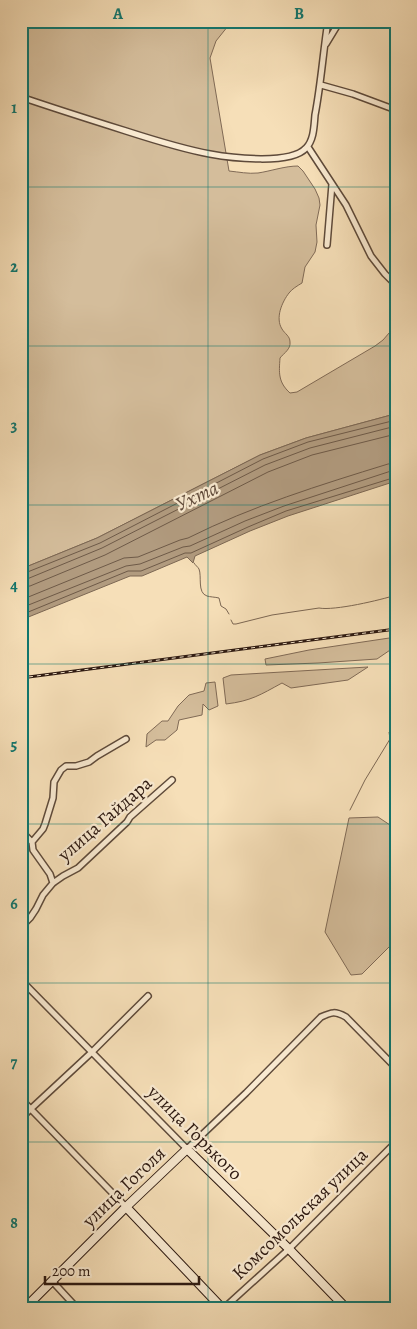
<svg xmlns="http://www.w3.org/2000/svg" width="417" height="1329" font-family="Alegreya,serif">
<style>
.green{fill:#d4bd9b;stroke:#806a56}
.water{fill:#b19b7f;stroke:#7c6753}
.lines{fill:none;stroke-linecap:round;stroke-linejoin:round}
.shore{stroke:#6e5a48;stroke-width:1}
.stream{stroke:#7c6753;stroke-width:1}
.street-casing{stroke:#5e4a3a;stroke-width:8}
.secondary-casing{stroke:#2c1810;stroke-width:10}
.street{stroke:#f9ead1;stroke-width:5}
.secondary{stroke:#f9ead1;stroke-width:8}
.rail-casing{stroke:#2c1810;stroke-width:3}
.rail{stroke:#f9ead1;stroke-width:1;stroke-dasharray:4;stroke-linecap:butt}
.grid{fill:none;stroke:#0f766e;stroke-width:1;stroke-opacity:0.55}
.labels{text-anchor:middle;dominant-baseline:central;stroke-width:4.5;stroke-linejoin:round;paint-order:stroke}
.street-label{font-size:19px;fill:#2c1810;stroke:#f9ead1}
.water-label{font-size:20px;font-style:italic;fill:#614c3c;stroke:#f9ead1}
.neatline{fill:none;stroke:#0f766e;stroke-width:2}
.grid-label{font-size:16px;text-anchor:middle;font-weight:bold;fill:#0f766e}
</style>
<rect width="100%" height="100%" fill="#f6dfb8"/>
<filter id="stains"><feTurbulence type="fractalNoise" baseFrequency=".004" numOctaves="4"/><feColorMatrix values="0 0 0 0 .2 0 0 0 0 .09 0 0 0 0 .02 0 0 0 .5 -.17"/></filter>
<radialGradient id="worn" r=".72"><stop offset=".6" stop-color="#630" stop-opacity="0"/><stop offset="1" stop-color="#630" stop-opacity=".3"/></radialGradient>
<path class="green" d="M21,21H232L216,41L210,58L229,171C239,172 248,174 258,173C271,171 285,166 298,166L303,171L315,189L319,198L320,205L316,225L317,242L315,252L305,267L302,283C297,286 292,289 289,293C282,302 275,318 282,329C285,334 290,336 290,342C291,349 284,353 280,358C279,373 278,382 290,393L297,392L375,346L383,340L396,325V415H391L306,438L260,455L97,538L21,569Z
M396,637V646L377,659L318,663L266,665L265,659L309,650Z
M368,667L348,680L291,688L282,683C260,695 251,701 226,704L223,678L231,675Z
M215,682L218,706L209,710L203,704L202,715L179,720L177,730L165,740H156L146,747L147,734L162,721H168L178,706L189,695L204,691L206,683Z
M378,817L390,825L396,818V940L362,974L351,975L325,932L349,818Z"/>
<path class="water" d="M391,415H396V481L288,516L250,531L195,556L193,563L187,557L142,576H130L21,620V569L97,538L260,455L306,438Z"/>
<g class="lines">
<path class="shore" d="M21,573H25L100,543L263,459L308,442L396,420
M21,580L27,579L102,548L265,465L310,448L396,426
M21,587L30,586L105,555L268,472L312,455L396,434
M21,600L124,558L138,557L180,540L188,538C252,506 320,485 388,464L396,463
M21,608L126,566L140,564L183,547L190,546L245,521L284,506L391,471L396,470
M21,615L128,571H141L185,553H191L248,527L286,511L396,477"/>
<path class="stream" d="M194,563C195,565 198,567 199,569C202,576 197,593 207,596C210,597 215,597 219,598L221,606L226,609L229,614
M231,620L233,624H236L272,615L319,608C334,611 381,600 396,595
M350,810L365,780L390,739L389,732L396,728"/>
<g class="street-casing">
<path id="street" d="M326,44L340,21
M321,85L353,94L396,110
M21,97C56,109 91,120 126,131C154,140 182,149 210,154C232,158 291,165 306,148C314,140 314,126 315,115C321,84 323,53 328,21
M308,147L346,205L371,256L385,274L396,285
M327,245L332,184
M21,798L24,804L23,831L25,835L32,842L33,850L50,874L53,883
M32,842L43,829L45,824L53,798L54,782L61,770L66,766H76L89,762L97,756L126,739
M21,927L30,918L36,909L43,895L53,883L63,876L78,868L127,822L130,817L172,780
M21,980L187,1149L246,1093L321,1017C332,1012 335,1011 346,1017L396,1068
M21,1099L126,1207
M21,1118L92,1052L148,996
M52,1281L77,1308
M224,1308L289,1249L396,1142"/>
</g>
<g class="secondary-casing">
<path id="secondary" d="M126,1207L222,1308
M25,1308L126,1207L187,1149L289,1249L346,1308"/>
</g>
<use href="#street" class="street"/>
<use href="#secondary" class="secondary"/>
<g class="rail-casing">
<path id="rail" d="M21,678L396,629"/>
</g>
<use href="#rail" class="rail"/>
</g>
<path class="grid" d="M208,21V1308M21,187H396M21,346H396M21,505H396M21,664H396M21,824H396M21,983H396M21,1142H396"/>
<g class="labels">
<g class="street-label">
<text transform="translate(105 819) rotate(-41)">улица Гайдара</text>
<text transform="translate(195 1133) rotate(45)">улица Горького</text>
<text transform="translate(124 1187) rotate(-44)">улица Гоголя</text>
<text transform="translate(300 1214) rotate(-44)">Комсомольская улица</text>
</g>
<g class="water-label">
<text transform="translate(197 496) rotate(-25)">Ухта</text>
</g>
</g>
<rect width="417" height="1329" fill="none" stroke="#f6dfb8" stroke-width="55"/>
<path d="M45 1276v8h154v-8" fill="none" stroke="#2c1810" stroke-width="2.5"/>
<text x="52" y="1276" font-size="15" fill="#2c1810" stroke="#f9ead1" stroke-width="4" paint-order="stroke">200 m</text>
<rect x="28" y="28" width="362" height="1274" class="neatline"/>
<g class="grid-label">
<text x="118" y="19">A</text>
<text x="299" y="19">B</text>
<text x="14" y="113">1</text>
<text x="14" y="272">2</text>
<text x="14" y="431">3</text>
<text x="14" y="591">4</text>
<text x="14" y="750">5</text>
<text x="14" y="909">6</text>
<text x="14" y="1068">7</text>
<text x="14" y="1228">8</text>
</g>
<rect width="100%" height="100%" filter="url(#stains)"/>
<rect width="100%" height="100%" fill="url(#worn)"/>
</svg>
